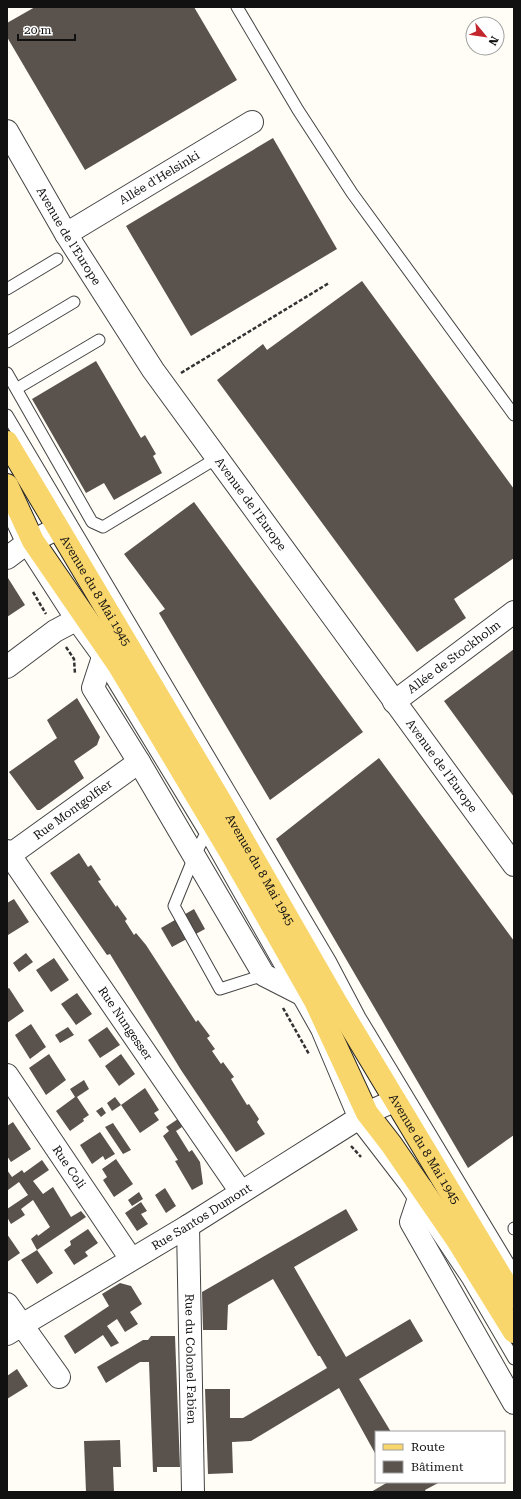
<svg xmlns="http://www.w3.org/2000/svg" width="521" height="1499" font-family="'Roboto Serif',serif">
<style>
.building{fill:#5a524d}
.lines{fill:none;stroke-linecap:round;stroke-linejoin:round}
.lane-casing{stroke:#444;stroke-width:13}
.street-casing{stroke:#444;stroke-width:24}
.primary-casing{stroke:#222;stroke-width:24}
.path{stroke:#333;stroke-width:2.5;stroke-dasharray:4 2;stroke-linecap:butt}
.lane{stroke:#fff;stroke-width:11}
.street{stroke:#fff;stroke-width:22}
.primary{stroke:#f9d66b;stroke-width:22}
.labels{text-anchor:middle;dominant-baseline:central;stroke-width:4;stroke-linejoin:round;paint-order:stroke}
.street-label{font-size:12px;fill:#111;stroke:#fff}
</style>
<rect width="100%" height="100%" fill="#fffdf5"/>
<path class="building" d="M35,7H194L237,80L85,170L7,37V23Z
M273,138L337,249L191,336L126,226Z
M362,281L514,489V558L454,599L466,618L417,652L217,380L263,344L267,350Z
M96,361L141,438L145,435L156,454L153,456L162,473L114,500L104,483L86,493L32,399Z
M194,502L363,732L270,800L159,613L165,609L124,554Z
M8,578L25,605L7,617V579Z
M514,649V797L444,701Z
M77,698L100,737L97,745L74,761L84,778L40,810H37L9,772L57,738L47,720Z
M379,758L514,941V1135L468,1168L276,839Z
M79,853L88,867L91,865L101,880L98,881L116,907L117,905L127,919L125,921L134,935L136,933L146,945L196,1022L198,1020L210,1036L207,1038L215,1049L212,1051L221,1064L223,1062L234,1077L231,1079L247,1105L249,1104L259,1119L257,1122L265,1134L236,1152L181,1070L110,954L107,955L50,873Z
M14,899L29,922L8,935L7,903Z
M194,909L205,929L172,947L161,928Z
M26,953L33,962L19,972L13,963Z
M54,958L69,980L51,992L36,970Z
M9,988L24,1011L7,1023V989Z
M77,993L92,1014L76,1025L61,1004Z
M31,1024L46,1047L30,1059L15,1035Z
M68,1027L74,1035L60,1043L55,1035Z
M107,1027L120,1045L100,1058L88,1040Z
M49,1054L66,1080L46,1095L29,1068Z
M121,1054L135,1074L119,1086L105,1066Z
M84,1080L89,1089L77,1097L89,1115L83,1119L84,1121L70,1131L56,1111L75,1097L70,1089Z
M145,1088L159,1110L154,1113L159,1120L140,1133L121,1105Z
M115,1097L121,1105L112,1111L107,1103Z
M102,1107L106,1113L101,1117L96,1111Z
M178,1119L182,1127L176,1131L189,1152L192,1150L200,1162L203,1184L192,1190L175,1161L178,1160L163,1136L169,1131L166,1127Z
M13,1122L31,1149L11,1162L7,1156V1126Z
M113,1123L131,1150L123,1154L105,1127Z
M100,1132L115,1154L105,1160L103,1156L92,1164L80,1145Z
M116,1159L133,1184L114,1197L103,1180L107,1177L102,1169Z
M42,1160L49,1170L33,1181L43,1194L53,1187L71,1217L81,1211L86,1217L37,1250L31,1239L37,1234L38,1236L50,1227L33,1200L21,1209L25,1215L11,1224L7,1217V1209L28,1195L19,1182L8,1190L7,1170L12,1177L22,1170L24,1173Z
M165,1188L176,1206L166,1213L155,1195Z
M139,1192L143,1199L132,1206L128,1200Z
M141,1202L147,1211L141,1214L148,1224L137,1231L125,1213Z
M346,1209L358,1230L294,1267L346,1357L410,1319L423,1341L359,1379L391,1432H376V1455L339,1388L251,1441L232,1442L233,1473L208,1474L205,1389H230V1418H243L327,1368L320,1356H318L273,1279L228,1305L227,1330H203L202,1292Z
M88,1229L98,1243L85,1252L88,1256L74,1265L64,1250L71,1245L70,1241Z
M7,1234L20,1253L7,1262Z
M37,1250L53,1273L37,1284L21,1260Z
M120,1283L131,1286L142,1304L130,1312L138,1324L125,1332L117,1319L107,1326L119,1343L111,1347L103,1335L75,1354L64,1336L109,1306L102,1294Z
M151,1336H175L180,1467H157V1472H153L149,1362H140L106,1383L97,1367L143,1340H148Z
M17,1369L28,1386L7,1399V1376Z
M120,1440L121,1467H113L114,1492H86L84,1441Z
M388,1482H440L425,1490L426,1492H371Z"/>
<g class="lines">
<g class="lane-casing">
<path id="lane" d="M237,7L298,110L352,193L514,415
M7,289L57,259
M7,342L74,302
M7,373L92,522L103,527L217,458
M16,389L99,340
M7,415L330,960L360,1017L514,1272
M7,512L23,546L72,622L101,662L205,833L317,1031L355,1121L405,1186L468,1280L514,1359
M208,829L194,857L174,906L220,989L264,975
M514,1229V1228"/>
</g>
<g class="street-casing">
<g id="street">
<path id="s1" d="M7,131L66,234L153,370L514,865"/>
<path id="s2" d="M66,234L252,122"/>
<path d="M7,558L23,546L58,528"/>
<path d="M106,648L93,688L139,762L264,975L315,1001"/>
<path d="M7,667L55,631L72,622"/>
<path id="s3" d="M394,702L514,612"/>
<path id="s4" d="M7,851L241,1192"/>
<path id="s5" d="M7,857L139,762"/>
<path id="s6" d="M7,1075L131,1259"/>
<path d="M422,1189L411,1222L514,1403"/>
<path id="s7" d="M188,1226L193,1492"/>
<path d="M7,1304L59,1377"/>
<path id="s8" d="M7,1334L188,1226L367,1113L396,1100"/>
</g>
</g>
<g class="primary-casing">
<g id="primary">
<path id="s9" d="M7,442L223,805L336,1002L514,1298"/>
<path d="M7,485L33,541L119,666L233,857L315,1001L367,1113L391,1144L457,1240L514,1332"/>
</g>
</g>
<path class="path" d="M181,373L329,283
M33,592L46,614
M66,647L74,659L75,674
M283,1008L309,1054
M351,1146L361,1157"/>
<use href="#lane" class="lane"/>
<use href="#street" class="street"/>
<use href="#primary" class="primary"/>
</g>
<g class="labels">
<g class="street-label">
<text stroke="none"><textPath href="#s2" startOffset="109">Allée d'Helsinki</textPath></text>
<text stroke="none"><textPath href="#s1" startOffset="122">Avenue de l'Europe</textPath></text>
<text stroke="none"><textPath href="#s1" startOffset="446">Avenue de l'Europe</textPath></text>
<text stroke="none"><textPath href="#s9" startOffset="173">Avenue du 8 Mai 1945</textPath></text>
<text stroke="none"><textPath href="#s3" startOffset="75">Allée de Stockholm</textPath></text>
<text stroke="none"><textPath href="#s1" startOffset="770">Avenue de l'Europe</textPath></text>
<text stroke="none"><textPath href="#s5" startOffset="81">Rue Montgolfier</textPath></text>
<text stroke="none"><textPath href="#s9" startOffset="497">Avenue du 8 Mai 1945</textPath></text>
<text stroke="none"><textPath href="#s4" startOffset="209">Rue Nungesser</textPath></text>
<text stroke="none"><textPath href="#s9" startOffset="821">Avenue du 8 Mai 1945</textPath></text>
<text stroke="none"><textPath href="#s6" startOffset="111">Rue Coli</textPath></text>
<text stroke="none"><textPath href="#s8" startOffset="227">Rue Santos Dumont</textPath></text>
<text stroke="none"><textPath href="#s7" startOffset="133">Rue du Colonel Fabien</textPath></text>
</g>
</g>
<rect width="521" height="1499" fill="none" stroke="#111111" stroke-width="16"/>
<rect x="375" y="1431" width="130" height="52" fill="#ffffff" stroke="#a0a0a0"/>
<rect x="383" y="1444" width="20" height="6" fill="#f9d66b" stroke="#a0a0a0"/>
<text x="411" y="1451" font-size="12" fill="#111111">Route</text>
<rect x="383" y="1461" width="20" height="12" fill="#5a524d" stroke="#a0a0a0"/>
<text x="411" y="1471" font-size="12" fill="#111111">Bâtiment</text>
<g transform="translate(485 36) rotate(119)"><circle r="19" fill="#ffffff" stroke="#a0a0a0"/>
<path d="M0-3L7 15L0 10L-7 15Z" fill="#c4262e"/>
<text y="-6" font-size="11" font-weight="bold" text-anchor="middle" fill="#111111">N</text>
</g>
<path d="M18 34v6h57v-6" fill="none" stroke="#111111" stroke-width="2"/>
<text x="24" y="34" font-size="12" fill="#111111" stroke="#ffffff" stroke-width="3" paint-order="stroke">20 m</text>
</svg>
